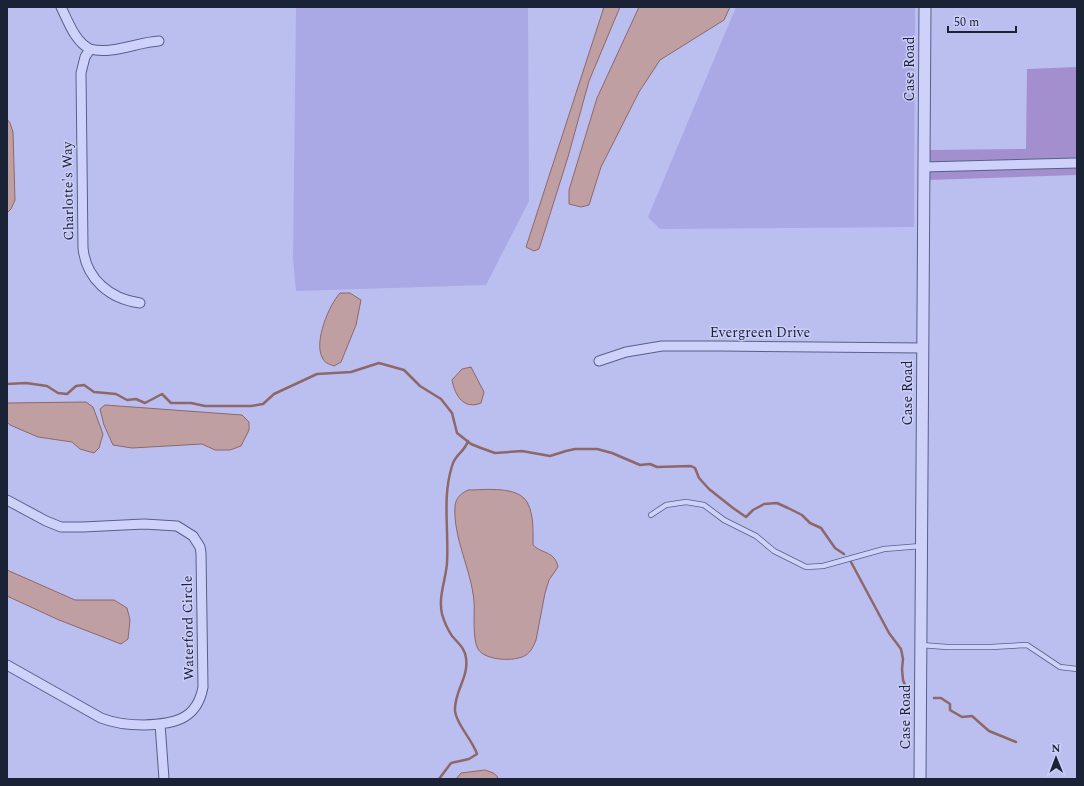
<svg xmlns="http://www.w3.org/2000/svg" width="1084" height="786" font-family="Spectral,serif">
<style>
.farmland{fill:#aba8e6}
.green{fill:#a48fce}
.water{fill:#c09fa2;stroke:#8e6768}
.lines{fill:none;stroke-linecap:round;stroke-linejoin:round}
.stream{stroke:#8e6768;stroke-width:2.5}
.service-casing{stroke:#546188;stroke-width:6}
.minor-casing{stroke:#546188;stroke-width:11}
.tertiary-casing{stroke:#546188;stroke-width:13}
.service{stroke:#ced2fb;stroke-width:4.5}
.minor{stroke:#ced2fb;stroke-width:9}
.tertiary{stroke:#ced2fb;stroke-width:11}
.labels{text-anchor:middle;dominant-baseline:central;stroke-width:3;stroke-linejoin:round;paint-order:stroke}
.street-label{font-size:14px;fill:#1a2236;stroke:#cbcef7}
</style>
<rect width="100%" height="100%" fill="#bbbff0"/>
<path class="farmland" d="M296,7H528L529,201L486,285L296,291L293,259Z
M736,7H915L914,227L660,229L648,217Z"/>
<path class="green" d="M1077,67V175L929,180L928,150L1026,149L1027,69Z"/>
<path class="water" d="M604,7H620L589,81L568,157L539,249L534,251L526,247Z
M639,7H730L724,20L660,60L639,92L601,167L589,205L581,207L569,204V190L597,98Z
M7,119L10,123L13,132L15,200L11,209L7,213Z
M340,293H350L361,300L356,325L341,362L334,366C329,364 324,363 322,357C314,341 329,305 340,293Z
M471,367L484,392L481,403C464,410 455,396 452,380L462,369Z
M86,402L93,407L103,434L99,448L94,453L80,449L72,442L38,437L10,425L7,422V403Z
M105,405L242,415L249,422V430L241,446L230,450H215L202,444L132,448L113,445L104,425L100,409Z
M468,490C484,490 520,485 528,504C534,516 533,532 533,545C542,554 555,551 558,567L549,580L545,593L536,640C534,645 531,652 526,655C516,662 485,661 478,649C472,638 475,613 474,601C471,569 453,538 455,506C456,498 460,494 468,490Z
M7,570L75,600H114L127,608L130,620L128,639L121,644L59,620L7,596Z
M485,770C490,772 497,773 498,779H456L461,773Z"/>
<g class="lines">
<path class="stream" d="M7,384L26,383L47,386L58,393L67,394L76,386L84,385L94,392L116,394L127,400L136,399L145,403L162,394L171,403H191L205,406H251L263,404L274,394L317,374L351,372L379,363L404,370L420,386L441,399L452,413L457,433L471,444L481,448L495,453L522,451L550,456L566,451L575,449H597L612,453L640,465L650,464L657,467L691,466L695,468L699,478L709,489L733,508L746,517L753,510L764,504L777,503L788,508L802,515L810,523L821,528L835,548L844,554
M851,562L889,633L901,649L903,659L902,669L903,680L906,688
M934,698H941L950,704V710L962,717L972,716L989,731L1016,742
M439,779L451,763L469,759L477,754C472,739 456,724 455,711C454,691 469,678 466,658C465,648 458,643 452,636C448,630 444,621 442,614C438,597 446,579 447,563C449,530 442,498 452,466C455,454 464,453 468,441"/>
<g class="service-casing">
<path id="service" d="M651,515L666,505L686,502L704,505L724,520L756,536L774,551L806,567L823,566L884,549L921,546
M921,645L947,647H991L1027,645L1060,667L1077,669"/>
</g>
<g class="minor-casing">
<path id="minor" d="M61,7C68,21 75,42 90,49L85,57L81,73L83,248C86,279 110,299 140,303
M90,49C111,55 138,42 159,41
M924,167L1077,163
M599,361L626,352L662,346H721L923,348
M7,500L46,521L61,527H83L144,524L177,526L193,536L200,547L201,553L203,687C197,720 174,724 144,725C129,725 116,724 101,718L7,665
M160,724L164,779"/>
</g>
<g class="tertiary-casing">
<path id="tertiary" d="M920,779L925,7"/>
</g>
<use href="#service" class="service"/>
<use href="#minor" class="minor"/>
<use href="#tertiary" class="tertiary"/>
</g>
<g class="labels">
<g class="street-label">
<text transform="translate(909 69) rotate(-90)">Case Road</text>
<text transform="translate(68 191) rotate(-91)">Charlotte's Way</text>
<text x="760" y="332">Evergreen Drive</text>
<text transform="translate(907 393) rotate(-90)">Case Road</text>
<text transform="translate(188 628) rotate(-91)">Waterford Circle</text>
<text transform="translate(905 717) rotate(-90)">Case Road</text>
</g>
</g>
<rect width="1084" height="786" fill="none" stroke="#1a2236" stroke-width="16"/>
<g transform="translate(1056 758) rotate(359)" stroke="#cbcef7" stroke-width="3" paint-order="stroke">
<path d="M0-3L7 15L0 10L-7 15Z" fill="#1a2236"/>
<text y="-6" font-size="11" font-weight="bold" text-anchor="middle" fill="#1a2236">N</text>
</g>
<path d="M948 26v6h68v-6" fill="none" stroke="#1a2236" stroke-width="2"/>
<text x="954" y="26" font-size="12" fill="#1a2236" stroke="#cbcef7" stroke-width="3" paint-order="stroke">50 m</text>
</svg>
